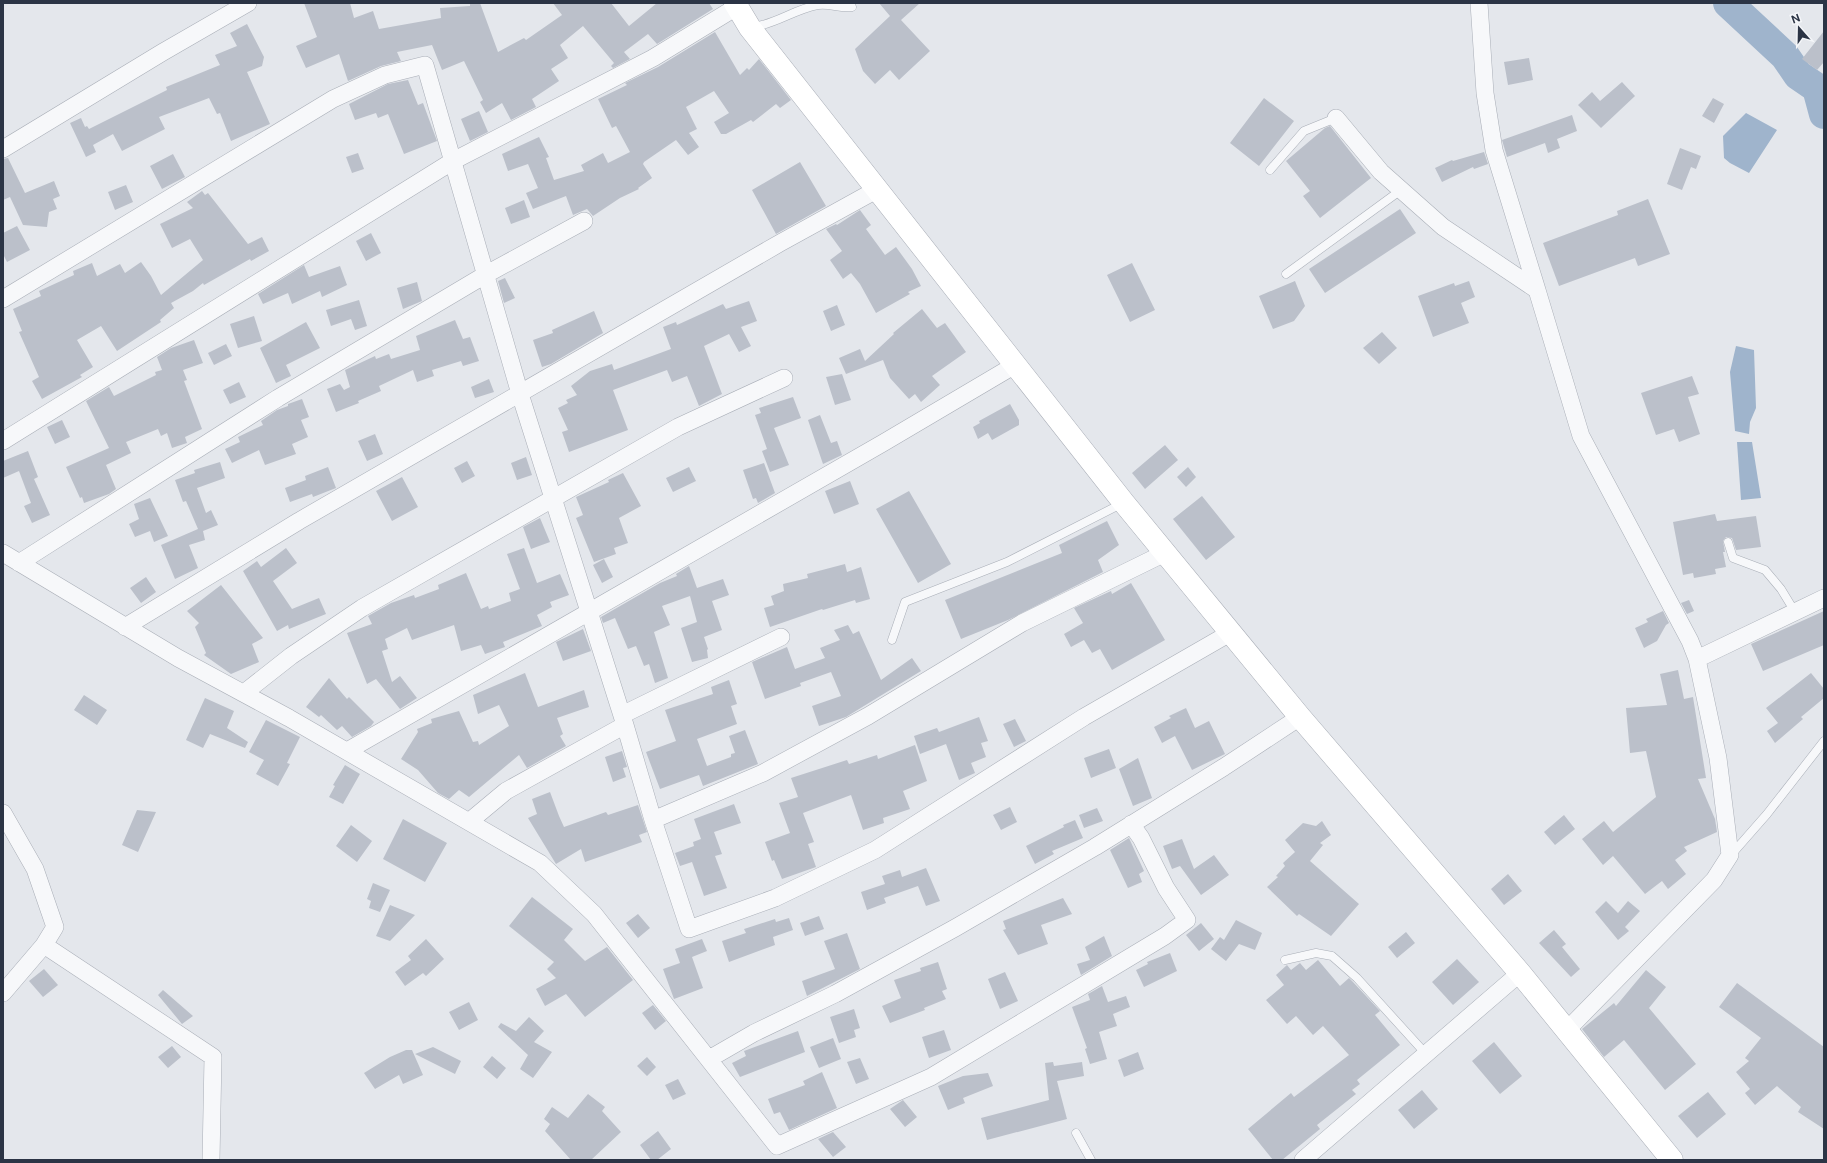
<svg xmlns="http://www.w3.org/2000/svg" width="1827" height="1163" font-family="'Public Sans',sans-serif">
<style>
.water{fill:#9fb4cc}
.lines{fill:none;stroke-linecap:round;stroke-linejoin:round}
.river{stroke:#9fb4cc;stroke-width:30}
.building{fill:#bbc0ca}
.lane-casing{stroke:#a9aeb7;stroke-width:9}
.street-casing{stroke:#a9aeb7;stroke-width:18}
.secondary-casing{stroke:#a9aeb7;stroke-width:23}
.lane{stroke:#f7f8fa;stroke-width:8}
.street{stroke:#f7f8fa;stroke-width:17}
.secondary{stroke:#fff;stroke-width:22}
</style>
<rect width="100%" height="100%" fill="#e4e7ec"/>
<path class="water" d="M1746,113L1777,130L1749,173L1730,163L1724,158L1723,136Z
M1736,346L1754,350L1756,408L1750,422L1749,434L1735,431L1730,372Z
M1737,442H1752L1761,498L1741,500Z"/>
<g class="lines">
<path class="river" d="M1728,3L1785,56L1798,75L1817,88L1824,114"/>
</g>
<path class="building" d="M304,3H350L354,18L373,11L379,29L441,18L440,8L470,6V3H480L498,52L524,38L526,40L562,15L553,3H611L629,26L657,3H709L713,9L657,44L648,34L624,52L630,59L613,68L611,66L614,63L583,26L560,45L568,58L551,69L559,81L532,99L536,107L511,120L502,103L486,113L480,102L483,100L464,61L442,70L432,45L397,52L401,61L381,66L348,81L339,54L306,68L296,46L317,37Z
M879,3H920L901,20L930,51L899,80L890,70L875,84L863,71L855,49L890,16Z
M247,24L264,57L262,66L247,72L270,124L231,141L220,113L217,114L209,98L159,117L165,129L122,151L113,134L93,145L96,152L86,157L70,123L81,118L85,127L87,126L89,129L167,90L166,87L220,65L215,55L237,46L230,33Z
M1824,31V62L1817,70L1802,59Z
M715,32L740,75L747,68L749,70L759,59L791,100L780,108L776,104L753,122L751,120L726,134H721L714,122L729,113L714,91L686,107L697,129L689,133L699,147L688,155L676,140L644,162L643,164L652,178L638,188L639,189L620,198L593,216L587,209L573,215L566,196L533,209L526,193L538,188L528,164L508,171L502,154L539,137L549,157L546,158L554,180L584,171L581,165L603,153L608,163L630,152L616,126L612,128L598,99L627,85L625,83L658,67Z
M1529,58L1533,80L1508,85L1504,62Z
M408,80L418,105L423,103L437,141L404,154L388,114L378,118L376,113L355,120L349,104L388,84Z
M1622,82L1635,96L1601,128L1578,105L1592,92L1600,101Z
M1264,98L1294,121L1259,166L1230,143Z
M1713,98L1724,104L1714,123L1702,116Z
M479,111L488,132L470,141L461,119Z
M1572,115L1577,131L1557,139L1560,148L1548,153L1545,143L1507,157L1502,140Z
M1330,126L1371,178L1320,218L1303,196L1310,191L1286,161L1325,128Z
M1680,148L1701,156L1696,169L1691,167L1682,190L1667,184Z
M1484,152L1488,164L1474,169L1473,167L1442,182L1435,168L1452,160L1453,161Z
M358,153L364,169L352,173L346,157Z
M173,154L185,177L162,189L150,166Z
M8,158L25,193L54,181L60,196L53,199L57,209L49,212L47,227L23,225L10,197L3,200V159Z
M800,162L826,206L776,234L752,190Z
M126,185L133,202L115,210L108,192Z
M202,191L205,195L208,193L248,244L262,237L269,251L251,261L250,259L204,285L203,283L193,291L171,303L174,308L160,320L161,322L117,351L101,326L77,340L93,367L80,375L82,377L42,399L32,381L39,377L19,332L22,331L13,309L41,296L39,291L74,275L73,271L92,263L97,276L120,264L125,273L141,262L151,276L161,295L203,260L190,239L172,248L160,224L193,208L187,202Z
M1648,199L1670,254L1638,266L1635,258L1559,286L1543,243L1618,215L1617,211Z
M524,200L530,217L511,224L505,208Z
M1400,209L1416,233L1325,293L1309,269Z
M860,210L871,225L866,229L885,255L896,247L912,269L921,286L908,292L910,294L876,313L860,284L851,273L843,279L830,260L842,251L826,229L836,224L837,225Z
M17,226L30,250L7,262L3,254V233Z
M371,233L381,253L366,261L356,241Z
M1132,263L1155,310L1130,322L1107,275Z
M304,265L309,277L340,266L347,285L322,297L320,291L292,304L288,293L263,304L258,294Z
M505,278L515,298L504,303L498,281Z
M1295,281L1305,306L1294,321L1273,329L1259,296Z
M1469,281L1475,297L1461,303L1469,323L1433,337L1418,296L1454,283L1455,286Z
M417,282L422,301L403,309L397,288Z
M359,300L367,326L355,330L351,319L331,326L326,310Z
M749,301L757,321L741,327L751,346L739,352L729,334L704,346L722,394L699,406L687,376L672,382L667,370L613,390L628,430L569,452L562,432L568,430L558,408L568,403L566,400L577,395L571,386L590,371L612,364L614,370L671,349L663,327L676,322L677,325L723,304L726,309Z
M837,305L845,325L831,331L823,311Z
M922,309L937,328L945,323L966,352L932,376L940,385L921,402L915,394L909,399L890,378L883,360L846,374L839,358L860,349L865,361L894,334L893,333Z
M594,311L603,333L551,364L542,367L533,340L553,333L552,330Z
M254,316L262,341L238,348L230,324Z
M455,320L463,339L470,337L479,361L463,366L461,361L432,370L434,376L417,382L413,370L379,386L381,391L358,401L359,403L336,412L327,389L340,384L344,390L350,387L345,370L375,356L376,359L389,354L391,359L420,350L416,336Z
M306,322L320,348L286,365L291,376L276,383L260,348Z
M1382,332L1397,348L1379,364L1363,348Z
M194,340L203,363L183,370L187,380L184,381L202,429L185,437L187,443L172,448L167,433L161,436L158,429L126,442L131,453L106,465L116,489L109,494L84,503L82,497L80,498L66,467L109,448L86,401L109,387L114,396L156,375L155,372L162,370L157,357L171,348Z
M226,344L232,356L214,365L208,353Z
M842,374L851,400L835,405L826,377Z
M1692,376L1699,394L1688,397L1700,434L1679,442L1674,429L1656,435L1641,393Z
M489,379L494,392L475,398L471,387Z
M239,382L246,397L230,404L223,390Z
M793,397L801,418L774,428L789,465L770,472L762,451L767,449L755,415L761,413L759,408Z
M302,399L309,417L301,420L308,437L292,444L296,454L265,465L259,450L232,463L225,449L240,442L238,437L263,425L261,421L277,410L288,406V404Z
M1010,404L1019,420V425L992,440L988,433L978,439L973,427L980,423L979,421Z
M820,415L831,443L837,441L842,455L823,464L808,420Z
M62,420L70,437L55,444L47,427Z
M375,434L383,454L367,461L358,441Z
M1165,445L1178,460L1145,489L1132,473Z
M28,451L38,477L34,479L50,515L32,523L24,506L31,503L19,471L3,478V461Z
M526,457L532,475L517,480L511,463Z
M467,461L475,476L462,483L454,468Z
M220,462L225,478L197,488L206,513L211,510L218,525L203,531L205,540L189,545L198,568L175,579L161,545L198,529L186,501L183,502L175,480L195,473L194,470Z
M764,463L775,493L758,503L756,498L753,499L743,470Z
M328,467L336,488L313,497L312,494L290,502L285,488L306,480L305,476Z
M689,467L696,481L673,492L666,478Z
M1188,467L1196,477L1186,487L1177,477Z
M623,473L641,506L619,518L628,543L614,548L616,554L594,562L576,518L583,515L576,497L609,482L608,480Z
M402,477L418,507L392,521L376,491Z
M850,481L859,504L834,514L825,491Z
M909,491L951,564L918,583L876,509Z
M1202,496L1235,537L1206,560L1173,519Z
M150,498L168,536L154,542L150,531L135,537L129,524L139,519L134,504Z
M1715,514L1717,521L1756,516L1761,547L1736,550L1732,538L1726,537L1723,541L1725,552H1723L1726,567L1715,569L1716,574L1694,578L1693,573L1683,575L1673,522Z
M540,518L550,542L531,549L523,527Z
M1107,521L1119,545L1098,560L1103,572L1008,620L961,639L945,600L1062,553L1059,545Z
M286,548L297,563L273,581L292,609L319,598L326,614L289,629L288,625L277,631L243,571L257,561L261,567Z
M524,548L537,583L560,574L569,595L550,602L552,607L537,615L542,626L503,642L505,647L485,654L481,645L461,651L454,625L412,640L407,628L385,639L388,649L382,651L392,682L400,676L417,698L400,709L376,679L367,684L347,633L372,624L368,616L391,603L414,595L415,598L439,589L438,585L466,573L481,609L488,606L489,609L511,601L509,593L520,589L507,554Z
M604,559L613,577L602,583L593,565Z
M845,564L847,572L861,567L870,599L856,603L855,600L823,610L822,609L770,627L764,608L774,605L771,596L784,591L783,584L808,578L807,574Z
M689,566L697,588L723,579L729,595L712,601L722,630L704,637L708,649L707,650L708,658L692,662L681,628L697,622L690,596L662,606L670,625L654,632L668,678L655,683L649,664L644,666L636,646L628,649L615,618L603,623L601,617L660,583L677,576L676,574Z
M146,577L156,592L141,603L130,588Z
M1131,583L1165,640L1112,670L1100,649L1092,653L1084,640L1071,647L1064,634L1083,623L1074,608L1111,591L1112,594Z
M221,585L263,638L252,644L259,662L231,674L204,655L206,653L195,627L199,623L187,611Z
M1689,600L1694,611L1687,614L1681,603Z
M1663,611L1669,623L1666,625L1657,641L1644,648L1635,628L1648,622L1646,619Z
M1824,611V645L1763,671L1751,644Z
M848,625L853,634L859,631L881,680L912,658L921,671L846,717L819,726L812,706L841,696L831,672L800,683L801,686L765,699L752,662L787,647L795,669L825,658L820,648L840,640L834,630Z
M583,629L591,651L563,661L556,642Z
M1678,670L1684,699L1693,697L1706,778L1698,779L1715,819L1717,832L1684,847L1687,851L1675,860L1686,874L1668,889L1662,881L1645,894L1613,856L1603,865L1582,839L1604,821L1613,832L1656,797L1646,751L1630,753L1626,708L1667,705L1660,674Z
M525,673L538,707L584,690L589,707L557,718L563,734L560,736L566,746L527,768L519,755L469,797L459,790L449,799L438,793L418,770L401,759L418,732L417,729L432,723L431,719L459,711L473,742L478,741L479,745L509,726L499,705L478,714L473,695Z
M1811,673L1824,689V698L1801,717L1803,719L1775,743L1767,731L1778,723L1766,708Z
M329,678L347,699L349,697L374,722L371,726L352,737L342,726L337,730L321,715L319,717L306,707Z
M729,680L737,704L731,706L737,724L697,739L707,766L731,757V754L735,753L729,736L745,730L758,764L703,786L699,775L660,789L646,752L676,741L665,710L713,694L711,687Z
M84,695L107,710L97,725L74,710Z
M205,698L234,711L227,728L248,742L245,748L210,734L203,748L186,740Z
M1186,708L1195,728L1209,721L1225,754L1192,770L1175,736L1162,743L1154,727L1171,718L1169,716Z
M979,717L988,741L981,743L986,757L971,763L975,773L959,780L946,744L920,754L914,736L937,728L939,732Z
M1015,719L1026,741L1014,747L1003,724Z
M266,720L300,737L287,763L290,764L278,786L256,774L264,760L249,752Z
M915,745L927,781L903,791L910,809L883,818L884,823L863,830L851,795L803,813L814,842L808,844L816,867L782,879L774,860L772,861L765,842L790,833L779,803L798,797L791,778L847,760L849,764L877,755L878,759Z
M1109,749L1116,768L1091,778L1084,758Z
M622,751L627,767L623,768L626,777L613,782L605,757Z
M1138,758L1152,798L1133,806L1119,769Z
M345,765L360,774L343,804L329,797L335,786L333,785Z
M550,792L559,816L564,827L606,812L608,815L638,805L647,832L639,835L642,842L585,862L581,849L556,864L528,818L537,814L532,799Z
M734,804L741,823L714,832L722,854L715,856L727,888L704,896L692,862L680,866L675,853L694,846L693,842L701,839L694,819Z
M1010,807L1017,822L1001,830L993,815Z
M1097,808L1103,821L1084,828L1079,815Z
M137,810L156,812L138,852L122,845Z
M1564,815L1575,829L1555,845L1544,832Z
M403,819L447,843L425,882L383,859Z
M1075,820L1083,838L1052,851L1054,854L1035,864L1026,846L1064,827L1063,825Z
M1322,821L1331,835L1320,843L1323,845L1310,861L1359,904L1331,936L1299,914L1297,916L1267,887L1278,877L1276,876L1285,866L1283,863L1295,852L1285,840L1303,823L1316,826Z
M351,825L372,841L357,862L336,846Z
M1129,838L1144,871L1139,874L1142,882L1128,888L1110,850Z
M1182,839L1194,869L1214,855L1229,875L1201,895L1180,866L1172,869L1163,846Z
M926,868L940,901L926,906L918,886L884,898L886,903L867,910L861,892L885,884L882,876L900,870L902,877Z
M1508,874L1522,891L1504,905L1491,889Z
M373,883L390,890L380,912L369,908L371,901L367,899Z
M532,897L573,929L564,940L585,961L607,947L633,980L585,1017L566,994L545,1006L536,989L556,978L547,969L554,962L509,926Z
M1063,898L1072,914L1041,925L1048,944L1018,955L1003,930L1006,929L1003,921Z
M1606,901L1618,913L1628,901L1640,911L1625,927L1629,931L1618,940L1595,912Z
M390,905L415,915L390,941L376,936Z
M638,914L650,928L638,938L626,923Z
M819,916L824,929L805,936L800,923Z
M789,918L793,930L773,937L775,945L729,962L722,941L746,933L744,929L775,919L776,922Z
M1236,920L1262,933L1255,950L1239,944L1226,961L1211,949L1220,937L1224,940Z
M1201,923L1214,939L1199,951L1186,935Z
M1554,930L1566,944L1562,947L1580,969L1571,977L1539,943Z
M1406,932L1415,943L1397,958L1388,947Z
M847,933L860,969L807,996L802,981L835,969L824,941Z
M1104,936L1112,956L1081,975L1077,964L1090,960L1085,947Z
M426,939L444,959L426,976L423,973L405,986L395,972L411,960L408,956Z
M702,939L707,951L692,957L703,988L674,999L663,969L680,963L675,949Z
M1170,953L1177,971L1144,987L1136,970L1148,964L1147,962Z
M1457,959L1479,982L1453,1005L1432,982Z
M1318,960L1340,986L1349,978L1353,982L1380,1011L1375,1015L1400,1045L1357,1080L1360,1084L1352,1090L1356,1094L1317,1125L1320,1129L1282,1160H1273L1248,1129L1291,1093L1294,1097L1349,1055L1323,1026L1313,1035L1296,1016L1287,1024L1266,1000L1284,985L1276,975L1287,965L1291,970L1300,963L1306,970Z
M938,962L947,989L942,991L946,999L924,1008L925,1010L890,1023L882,1006L901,998L894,980L921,971L920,968Z
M44,969L58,985L43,997L29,981Z
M1646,970L1666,987L1649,1008L1696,1064L1665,1090L1624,1040L1604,1057L1582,1029L1614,1003L1616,1006Z
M1005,972L1018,1001L1000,1009L988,979Z
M1737,983L1824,1047V1129L1798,1112L1801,1107L1777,1086L1755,1105L1745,1093L1750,1089L1736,1072L1749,1061L1745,1058L1761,1038L1719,1007Z
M1102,986L1108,1002L1126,996L1130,1007L1113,1014L1117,1026L1099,1032L1107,1059L1090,1064L1085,1049L1087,1048L1072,1007L1090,1000L1088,994Z
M163,990L193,1016L182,1024L158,995Z
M469,1002L478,1020L459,1030L449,1012Z
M653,1005L666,1021L655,1030L642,1013Z
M854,1009L860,1028L854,1030L856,1037L839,1043L830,1017Z
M529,1017L544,1031L534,1042L552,1052L533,1078L520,1069L528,1055L498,1027L501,1023L516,1031Z
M944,1030L951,1050L929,1058L922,1037Z
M798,1031L805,1052L740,1077L732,1063L746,1056L744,1051Z
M833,1038L841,1059L819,1068L810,1047Z
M1494,1042L1522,1076L1500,1094L1472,1061Z
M172,1046L181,1057L168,1068L158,1057Z
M433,1047L461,1061L455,1074L415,1054Z
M406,1050H412L423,1075L403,1084L399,1075L375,1089L364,1073L390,1057Z
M1138,1052L1144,1069L1124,1077L1118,1060Z
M492,1056L506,1068L497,1079L483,1067Z
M647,1057L656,1067L647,1076L637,1066Z
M860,1058L869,1079L856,1084L847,1062Z
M1053,1062L1054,1066L1082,1062L1084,1076L1057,1081L1067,1119L987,1140L981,1118L1049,1100L1045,1063Z
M822,1072L837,1108L789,1130L780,1112L774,1114L768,1099L805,1085L803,1081Z
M988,1073L993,1086L963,1098L965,1103L948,1110L938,1086L963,1076Z
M678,1079L686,1094L673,1100L665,1085Z
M1422,1090L1438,1109L1414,1129L1398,1110Z
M1708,1092L1726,1114L1697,1138L1678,1116Z
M588,1094L605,1107L602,1111L621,1132L591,1160H571L545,1131L550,1124L544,1119L552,1107L568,1118Z
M903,1100L917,1117L905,1127L890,1109Z
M658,1131L671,1149L657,1160H651L640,1145Z
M833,1132L846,1147L833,1157L818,1139Z"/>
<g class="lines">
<g class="lane-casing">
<path id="lane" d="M753,27C776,24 795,9 818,5C830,3 840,9 852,7
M1270,170L1304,131L1336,118
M1286,274L1401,190
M1728,542L1733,558L1765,570L1781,589L1795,612
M892,640L905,602L1007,562L1123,503
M1731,855L1767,814L1824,741
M1285,960L1316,953L1332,956L1357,978L1426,1054
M1076,1133L1091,1160"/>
</g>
<g class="street-casing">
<path id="street" d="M1479,3L1485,93L1494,150L1537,290
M1336,118L1381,172L1443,227L1537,290L1581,436L1690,641L1697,659L1718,758L1730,855L1714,880L1566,1031
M3,149L163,52L248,3
M3,299L333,99L385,75L425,65L520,394L625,725L653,820
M3,441L453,161L653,58L738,6
M3,553L178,658L289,718L540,863L594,914L777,1146L931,1077L1165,936L1187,920L1166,888L1141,838L1131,824
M1165,553L1022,623L868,716L763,773L653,820L689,929L775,898L875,850L1084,717L1230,633
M19,563L278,398L485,275L584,221
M125,627L299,521L780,243L878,189
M1697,659L1824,598
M244,693L291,656L362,608L678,427L784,378
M622,715L781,637
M347,751L883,443L1015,365
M3,813L35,869L55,927L44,945L3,993
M470,821L506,791L625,725
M44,945L213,1057L211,1160
M709,1059L754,1033L835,994L955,928L1095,847L1224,767L1300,717
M1303,1160L1520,973"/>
</g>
<g class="secondary-casing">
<path id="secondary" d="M735,3L750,28L1124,503L1300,717L1520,973L1672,1160"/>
</g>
<use href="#lane" class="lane"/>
<use href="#street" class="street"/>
<use href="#secondary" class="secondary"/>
</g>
<rect width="1827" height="1163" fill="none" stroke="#2b3445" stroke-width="8"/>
<g transform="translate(1799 28) rotate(340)" stroke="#f4f6f9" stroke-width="3" paint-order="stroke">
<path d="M0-3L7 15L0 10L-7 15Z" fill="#2b3445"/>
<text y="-6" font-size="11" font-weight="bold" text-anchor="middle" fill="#2b3445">N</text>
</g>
</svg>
